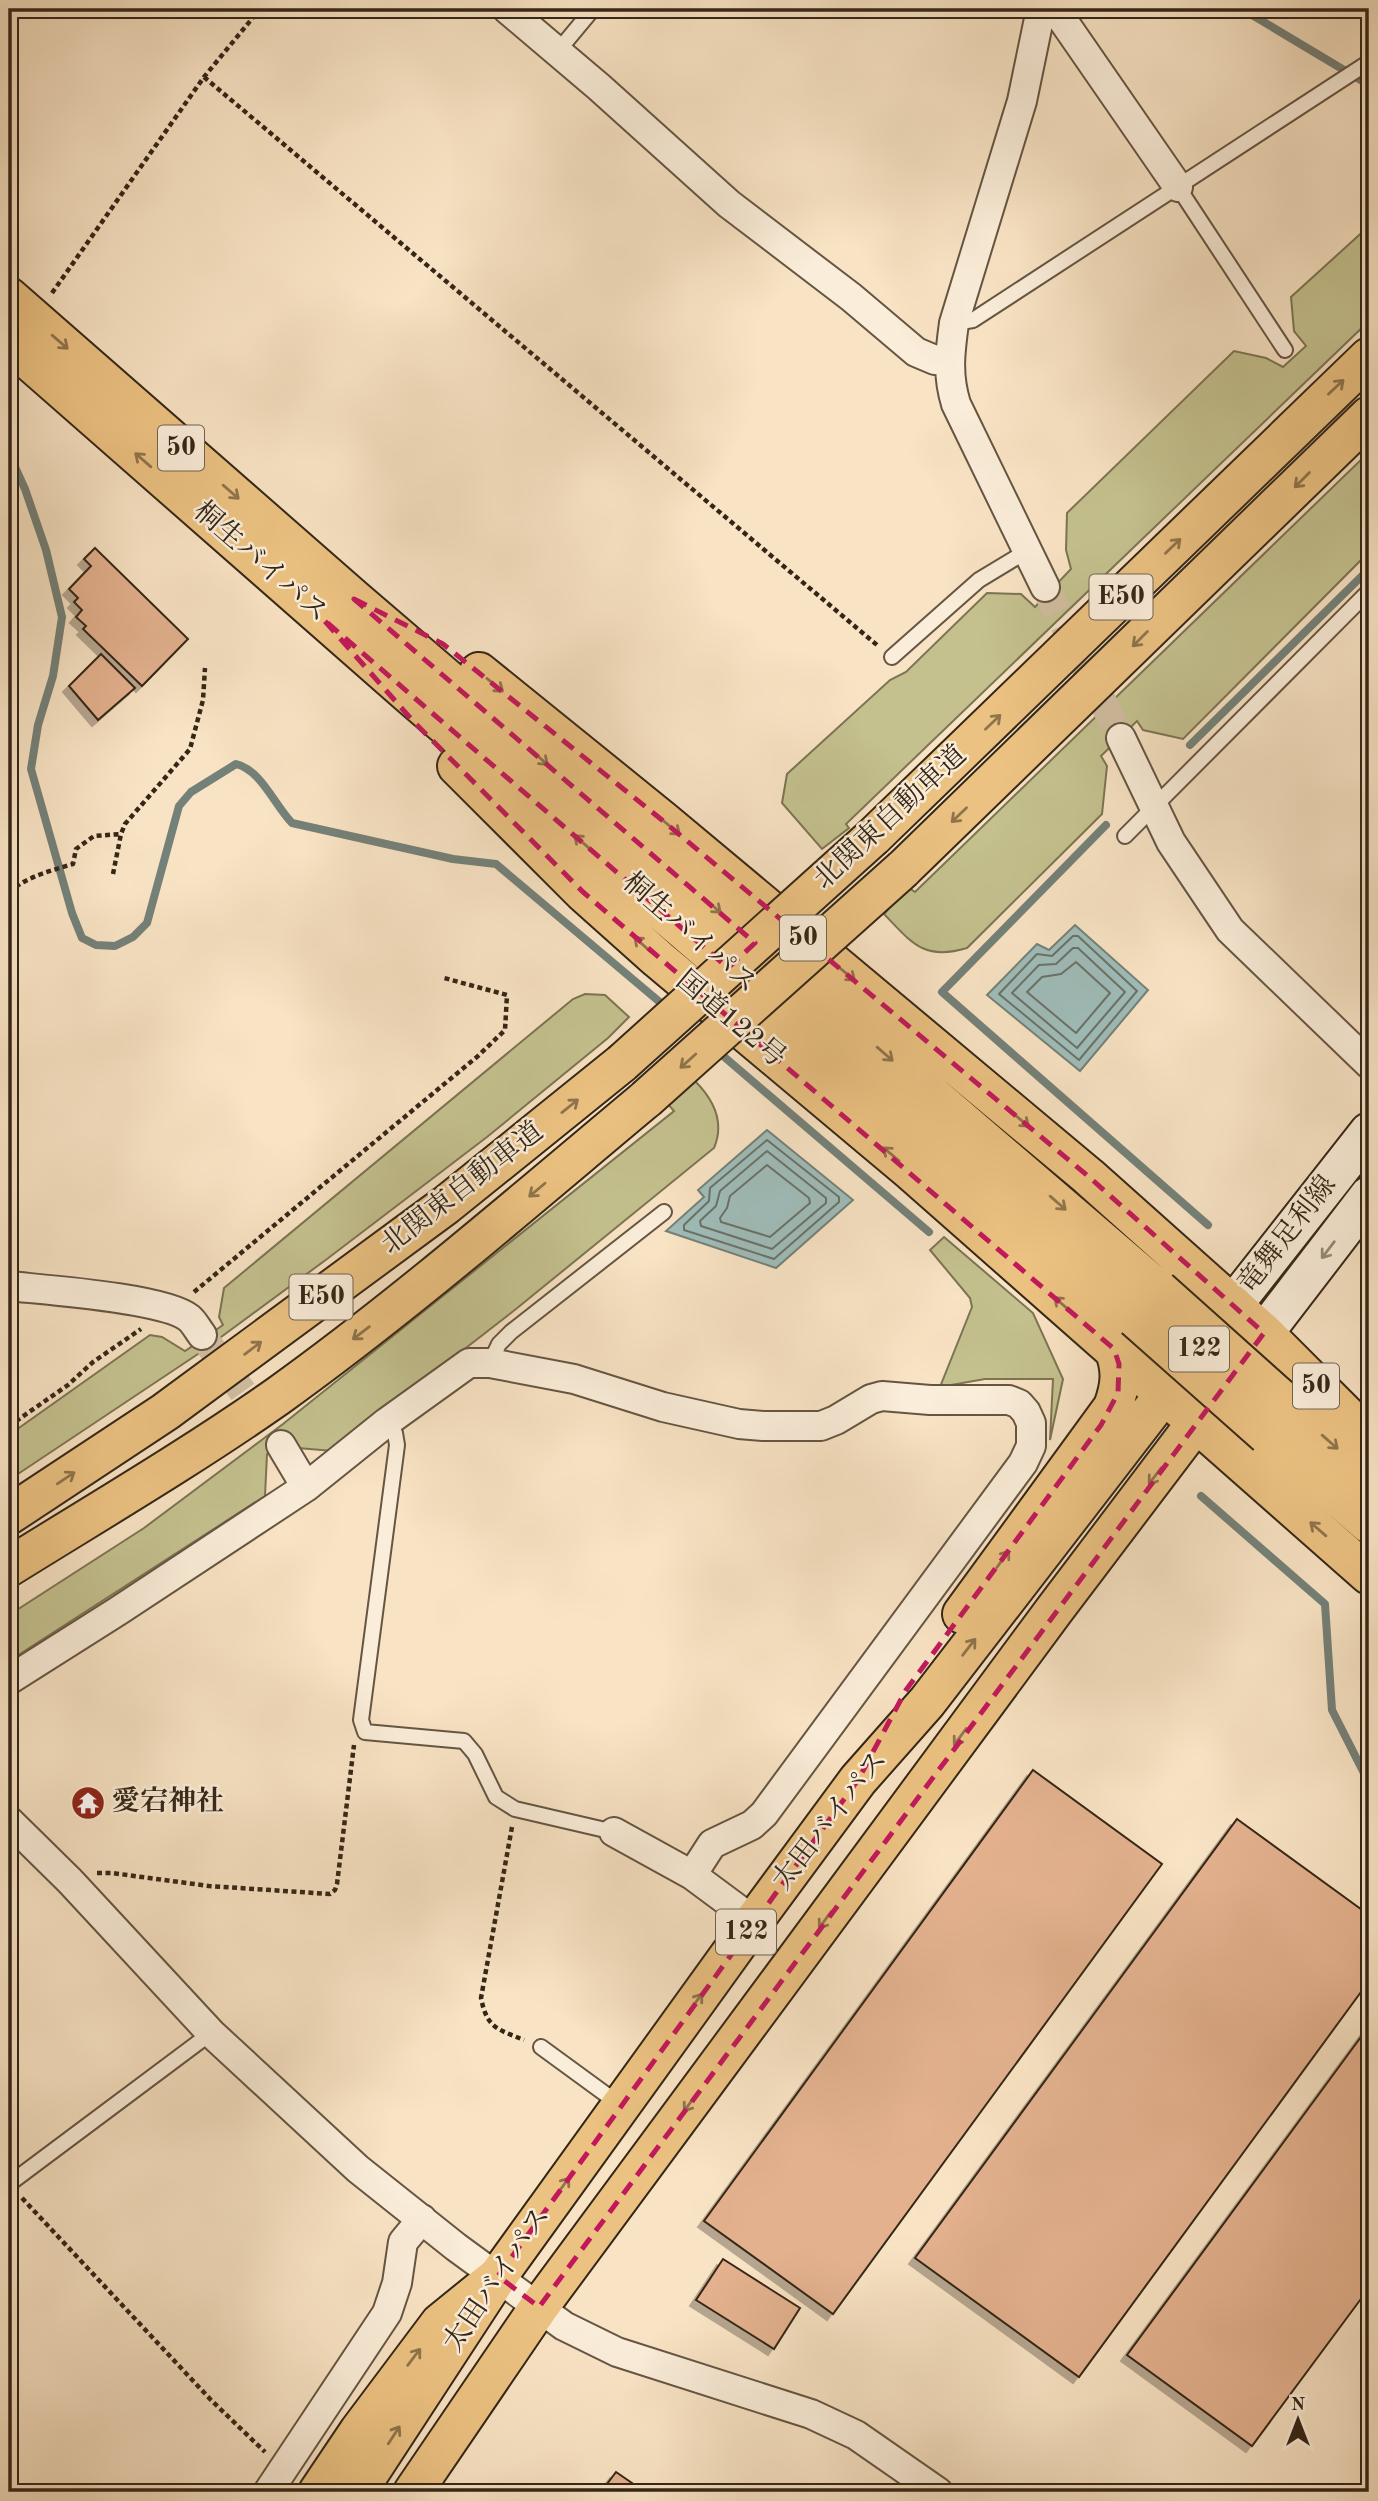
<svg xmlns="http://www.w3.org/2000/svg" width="1378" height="2501" font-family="'Old Standard TT','Noto Serif JP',serif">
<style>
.green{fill:#c4c18f;stroke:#7c7453;stroke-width:2}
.water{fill:#9fbdba;stroke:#748179;stroke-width:2}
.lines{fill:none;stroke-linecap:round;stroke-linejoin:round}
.shore{stroke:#6a7268;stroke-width:2}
.stream{stroke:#748179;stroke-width:8}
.building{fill:#e3b18e;stroke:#342617;stroke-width:2;filter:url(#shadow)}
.minor-tunnel{stroke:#d1bda1;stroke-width:28;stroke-dasharray:28 14;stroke-linecap:butt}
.service-casing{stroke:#655542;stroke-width:18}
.minor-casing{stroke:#655542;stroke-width:32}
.secondary-casing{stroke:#342617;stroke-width:42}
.trunk-casing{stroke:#342617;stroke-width:42}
.motorway-casing{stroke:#342617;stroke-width:42}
.path{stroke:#342617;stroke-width:4.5;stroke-dasharray:5 3.5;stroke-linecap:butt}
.service{stroke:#faedd9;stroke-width:14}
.minor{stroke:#faedd9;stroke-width:28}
.secondary{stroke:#faedd9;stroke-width:38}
.trunk{stroke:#ecc282;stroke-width:38}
.motorway{stroke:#ecc282;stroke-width:38}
.trunk-bridge-casing{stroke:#342617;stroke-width:42;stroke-linecap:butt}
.motorway-bridge-casing{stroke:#342617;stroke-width:42;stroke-linecap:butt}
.trunk-bridge{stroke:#ecc282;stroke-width:38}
.motorway-bridge{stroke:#ecc282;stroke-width:38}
.oneway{stroke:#90744c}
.oneway2{stroke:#978a78}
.marked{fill:none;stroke:#c2185b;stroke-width:5;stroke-dasharray:14 9;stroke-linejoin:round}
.labels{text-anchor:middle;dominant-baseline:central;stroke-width:5;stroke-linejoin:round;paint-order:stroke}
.shield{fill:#faedd9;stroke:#6f6251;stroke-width:2}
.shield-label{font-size:26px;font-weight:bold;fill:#342617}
.street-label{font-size:28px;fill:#342617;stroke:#faedd9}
.poi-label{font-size:28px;font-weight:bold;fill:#342617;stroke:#faedd9;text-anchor:start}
</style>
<defs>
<filter id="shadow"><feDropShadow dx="-6" dy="6" stdDeviation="0" flood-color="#0004"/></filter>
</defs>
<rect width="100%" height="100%" fill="#f8e3c4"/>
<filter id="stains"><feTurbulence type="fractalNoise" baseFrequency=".00286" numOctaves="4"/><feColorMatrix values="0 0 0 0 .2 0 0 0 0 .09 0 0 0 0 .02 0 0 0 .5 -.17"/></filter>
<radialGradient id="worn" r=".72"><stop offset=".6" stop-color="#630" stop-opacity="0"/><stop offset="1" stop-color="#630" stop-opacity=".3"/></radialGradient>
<path class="green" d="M1369,226V321L846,824L849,828L822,849L782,803L787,774L890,680L906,672L987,593L1021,594L1035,607L1071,569L1066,550L1067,513L1234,351L1266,358L1283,367L1306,346L1294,331L1291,297Z
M1369,452V491L1364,495L1368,503L1369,552L1183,739L1143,730L1137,721L1101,756L1107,766L1102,814L967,948C924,961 912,943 884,914L908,887L915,892Z
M585,994L605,995L629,1017L608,1038L487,1137L327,1259L198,1354L9,1480V1435L150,1335L162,1337L185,1351L223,1325L219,1317L224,1288L573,999Z
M695,1081C714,1100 725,1122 714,1148L516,1309L333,1451L298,1448L290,1437L267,1454L265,1496L9,1661V1615L144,1528L283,1424L674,1111L667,1103Z
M944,1237L1033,1313L1063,1379L1050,1440L1053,1379H985L940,1387L972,1307L970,1298L930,1250Z"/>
<path class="water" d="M1075,925L1148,990L1080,1071L987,995L1037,944L1049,950Z
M767,1130L853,1200L776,1268L666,1231L704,1197L698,1190Z"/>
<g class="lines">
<path class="shore" d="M1073,936H1078L1137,991L1079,1060L999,994L1037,954L1052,956Z
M1073,948H1078L1125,992L1077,1048L1012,993L1039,965L1056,964Z
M1076,962L1110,993L1076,1033L1027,992L1042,977L1061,974Z
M767,1140L839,1197V1202L774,1259L684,1230V1225L709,1201L710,1188Z
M767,1151L826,1198V1203L772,1249L701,1226L700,1221L716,1206L720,1191Z
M767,1165L809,1198L810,1203L770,1237L721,1222L720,1218L727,1208L730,1196Z"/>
<path class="stream" d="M1242,9L1369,85
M9,454L25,489L46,550L62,617L53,676L38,725L31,769L72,913L82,938L96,945L115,946L133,937L147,923L179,806L191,792L236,764C262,771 273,803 292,823L453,859L496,864L668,1009
M1190,745L1369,569
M1106,825L942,992L1208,1225
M715,1049L929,1232
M1201,1496L1325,1604L1332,1710L1369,1783"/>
</g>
<path class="building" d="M95,548L188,639L142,686L83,629L86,626L76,617L82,610L74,602L78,598L69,589L91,566L84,559Z
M101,654L135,688L98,720L69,686Z
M1033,1770L1162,1864L833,2314L704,2221Z
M1237,1819L1369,1915V1981L1079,2377L915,2258Z
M1369,2026V2288L1252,2446L1127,2355Z
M723,2259L800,2308L774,2349L696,2300Z
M616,2472L645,2492H601Z"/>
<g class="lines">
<path class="minor-tunnel" d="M1045,587L1121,738
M202,1335L281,1445"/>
<g class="service-casing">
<path id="service" d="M558,51L593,9
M1178,187L1285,350
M954,323L973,320L1369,62
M892,657L979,580L1027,551
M1125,836L1369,591
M490,1363L499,1344L511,1332L664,1212
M387,1422L395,1433L397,1445L361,1720L365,1732L464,1741L475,1754L496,1797L515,1809L614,1832
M541,2047L619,2104
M9,2184L211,2033"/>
</g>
<g class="minor-casing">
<path id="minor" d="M507,9L599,87L729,204L851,297L916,352L935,360L949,361
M1041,9L1022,101L954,323C950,352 947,375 956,404L1045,587
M1055,9L1178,187
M1121,738L1171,842L1230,930L1369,1064
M9,1286C46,1290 164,1298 189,1318C194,1322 198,1330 202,1335
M281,1445L306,1487
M9,1680L118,1611L306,1487L387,1422L469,1363H490L574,1379L663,1407L739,1424L763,1426H821L836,1420L871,1399L882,1396L930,1400H1009L1019,1404L1026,1412L1031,1423V1446L1023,1463L764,1814L752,1825L712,1844L692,1875
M9,1821L70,1881L211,2033L358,2169L456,2247L564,2326L617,2352L811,2414L856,2435L938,2492
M614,1832L692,1875L754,1921
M268,2492L387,2313L397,2283L403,2242L422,2219"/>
</g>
<g class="secondary-casing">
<path id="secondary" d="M1233,1305L1369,1132
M1264,1333L1369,1196"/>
</g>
<g class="trunk-casing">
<path id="trunk" d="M9,297L354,599L1159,1290
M9,343L410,695L1135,1318
M479,672L662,820L1088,1176L1264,1333L1369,1438
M457,766L583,892L658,959L912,1172L1369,1575
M1291,1408L1369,1476
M1267,1435L1369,1524
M962,1614L1113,1407C1121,1385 1122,1370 1114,1349
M357,2492L498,2276L754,1921L858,1780L927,1702L1233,1305
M413,2492L539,2307L1055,1609L1264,1333"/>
</g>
<g class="motorway-casing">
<path id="motorway" d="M873,837L1369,357
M903,869L1369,416
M9,1515L165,1412L446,1205L622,1063
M9,1567C99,1511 191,1457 278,1396C406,1304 525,1200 646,1099
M318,2492L359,2431L440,2323L498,2276"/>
</g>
<path class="path" d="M204,77L877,645
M52,293L204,77L260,9
M113,874L121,834L125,824L190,749L203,700L205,668
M9,892C28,876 50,871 73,864L76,849L94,836L121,834
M194,1292L478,1056L505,1030L507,995L444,978
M9,1426L68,1385L93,1362L141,1329
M512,1827L481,1998C487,2028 497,2029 524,2040
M97,1873H112L209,1886L330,1894L335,1890L337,1884L354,1745
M22,2198L211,2400L265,2452"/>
<use href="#service" class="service"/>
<use href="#minor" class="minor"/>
<use href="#secondary" class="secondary"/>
<use href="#trunk" class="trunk"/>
<use href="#motorway" class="motorway"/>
<g class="trunk-bridge-casing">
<path id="trunk-bridge" d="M1159,1290L1291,1408
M1135,1318L1267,1435"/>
</g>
<g class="motorway-bridge-casing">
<path id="motorway-bridge" d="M622,1063L873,837
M646,1099L903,869"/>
</g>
<use href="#trunk-bridge" class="trunk-bridge"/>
<use href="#motorway-bridge" class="motorway-bridge"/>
</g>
<defs><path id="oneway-shaft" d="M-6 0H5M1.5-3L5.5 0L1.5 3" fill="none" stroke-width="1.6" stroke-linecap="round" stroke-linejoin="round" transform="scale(1.75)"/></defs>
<g class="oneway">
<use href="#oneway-shaft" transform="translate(60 342) rotate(41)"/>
<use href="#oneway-shaft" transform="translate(1336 387) rotate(-43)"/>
<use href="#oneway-shaft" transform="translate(143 460) rotate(-139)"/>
<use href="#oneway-shaft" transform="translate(1302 480) rotate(135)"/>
<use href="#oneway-shaft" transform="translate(231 492) rotate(41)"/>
<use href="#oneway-shaft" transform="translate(1173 546) rotate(-44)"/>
<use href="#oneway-shaft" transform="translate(1140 639) rotate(135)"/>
<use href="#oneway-shaft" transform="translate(495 685) rotate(39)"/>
<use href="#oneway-shaft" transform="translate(993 722) rotate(-44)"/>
<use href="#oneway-shaft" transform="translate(540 758) rotate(41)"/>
<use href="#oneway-shaft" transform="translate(959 815) rotate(136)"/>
<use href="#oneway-shaft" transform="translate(672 828) rotate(40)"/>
<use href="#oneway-shaft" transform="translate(582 842) rotate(-139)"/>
<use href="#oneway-shaft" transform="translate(713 906) rotate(41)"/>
<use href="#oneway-shaft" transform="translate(642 944) rotate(-138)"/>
<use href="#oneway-shaft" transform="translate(847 974) rotate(40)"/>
<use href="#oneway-shaft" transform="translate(885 1054) rotate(41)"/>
<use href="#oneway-shaft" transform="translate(688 1061) rotate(138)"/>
<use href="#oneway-shaft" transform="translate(570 1106) rotate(-39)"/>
<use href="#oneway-shaft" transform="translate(1021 1120) rotate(40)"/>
<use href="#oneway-shaft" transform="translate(891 1154) rotate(-140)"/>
<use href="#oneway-shaft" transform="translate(537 1190) rotate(140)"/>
<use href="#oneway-shaft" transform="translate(1058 1203) rotate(41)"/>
<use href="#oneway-shaft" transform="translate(1062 1304) rotate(-139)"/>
<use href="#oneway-shaft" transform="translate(361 1333) rotate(143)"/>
<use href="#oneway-shaft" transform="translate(253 1348) rotate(-37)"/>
<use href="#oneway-shaft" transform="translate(1330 1442) rotate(41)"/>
<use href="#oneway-shaft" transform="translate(1155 1476) rotate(127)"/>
<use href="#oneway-shaft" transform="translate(66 1478) rotate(-34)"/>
<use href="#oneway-shaft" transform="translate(1318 1529) rotate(-139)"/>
<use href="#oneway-shaft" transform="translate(1003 1559) rotate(-54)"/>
<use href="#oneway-shaft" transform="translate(969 1647) rotate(-52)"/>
<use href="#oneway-shaft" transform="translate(960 1737) rotate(126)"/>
<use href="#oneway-shaft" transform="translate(825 1920) rotate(126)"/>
<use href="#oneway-shaft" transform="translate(696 2002) rotate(-54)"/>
<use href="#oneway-shaft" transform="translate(690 2103) rotate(126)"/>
<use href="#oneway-shaft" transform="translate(563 2186) rotate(-54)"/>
<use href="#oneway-shaft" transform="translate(414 2357) rotate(-53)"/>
<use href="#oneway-shaft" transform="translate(394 2435) rotate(-57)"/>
</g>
<use class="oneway2" href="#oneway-shaft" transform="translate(1328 1250) rotate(127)"/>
<path class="marked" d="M354,599L443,644L662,820L1088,1176L1264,1333L539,2307L498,2276L858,1780L906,1690L1101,1425L1118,1393L1119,1364L1114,1349L583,892L413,721L323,619L728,968L755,943Z"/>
<defs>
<g id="temple-disc" transform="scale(1.75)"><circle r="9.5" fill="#8f2418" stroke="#faedd9"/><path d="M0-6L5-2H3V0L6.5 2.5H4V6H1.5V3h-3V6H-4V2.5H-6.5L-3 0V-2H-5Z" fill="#fff"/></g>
</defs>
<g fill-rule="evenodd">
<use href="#temple-disc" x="88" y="1803"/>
</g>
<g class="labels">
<g class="shield">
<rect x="158" y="425.5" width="46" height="45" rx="5"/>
<rect x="1089.5" y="574.5" width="63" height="45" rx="5"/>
<rect x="780" y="915.5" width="46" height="45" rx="5"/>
<rect x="289.5" y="1274.5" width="63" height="45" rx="5"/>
<rect x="1169" y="1326.5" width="60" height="45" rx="5"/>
<rect x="1293" y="1363.5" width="46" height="45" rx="5"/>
<rect x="716" y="1909.5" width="60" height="45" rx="5"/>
</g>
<g class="shield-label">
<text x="181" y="448">50</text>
<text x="1121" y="597">E50</text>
<text x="803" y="938">50</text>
<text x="321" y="1297">E50</text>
<text x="1199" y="1349">122</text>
<text x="1316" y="1386">50</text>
<text x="746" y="1932">122</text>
</g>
<g class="street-label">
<text transform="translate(260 563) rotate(41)">桐生バイパス</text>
<text transform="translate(891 818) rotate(-43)">北関東自動車道</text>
<text transform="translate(689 934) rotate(41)">桐生バイパス</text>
<text transform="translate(730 1020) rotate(40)">国道122号</text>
<text transform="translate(463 1189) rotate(-38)">北関東自動車道</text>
<text transform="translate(1288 1235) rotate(-52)">竜舞足利線</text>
<text transform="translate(831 1821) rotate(-52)">太田バイパス</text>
<text transform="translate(498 2280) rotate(-56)">太田バイパス</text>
</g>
<g class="poi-label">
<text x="112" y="1803">愛宕神社</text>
</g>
</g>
<rect width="1378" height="2501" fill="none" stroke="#f8e3c4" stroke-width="35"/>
<rect x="10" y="10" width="1357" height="2480" fill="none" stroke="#342617" stroke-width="3.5"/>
<rect x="18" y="18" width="1343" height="2466" fill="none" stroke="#342617" stroke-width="2"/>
<g transform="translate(1298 2420)" stroke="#faedd9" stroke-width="5" paint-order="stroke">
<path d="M0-5L12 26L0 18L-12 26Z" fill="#342617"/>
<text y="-10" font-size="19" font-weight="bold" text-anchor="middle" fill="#342617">N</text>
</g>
<rect width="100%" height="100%" filter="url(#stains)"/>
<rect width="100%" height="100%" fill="url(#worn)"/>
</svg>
